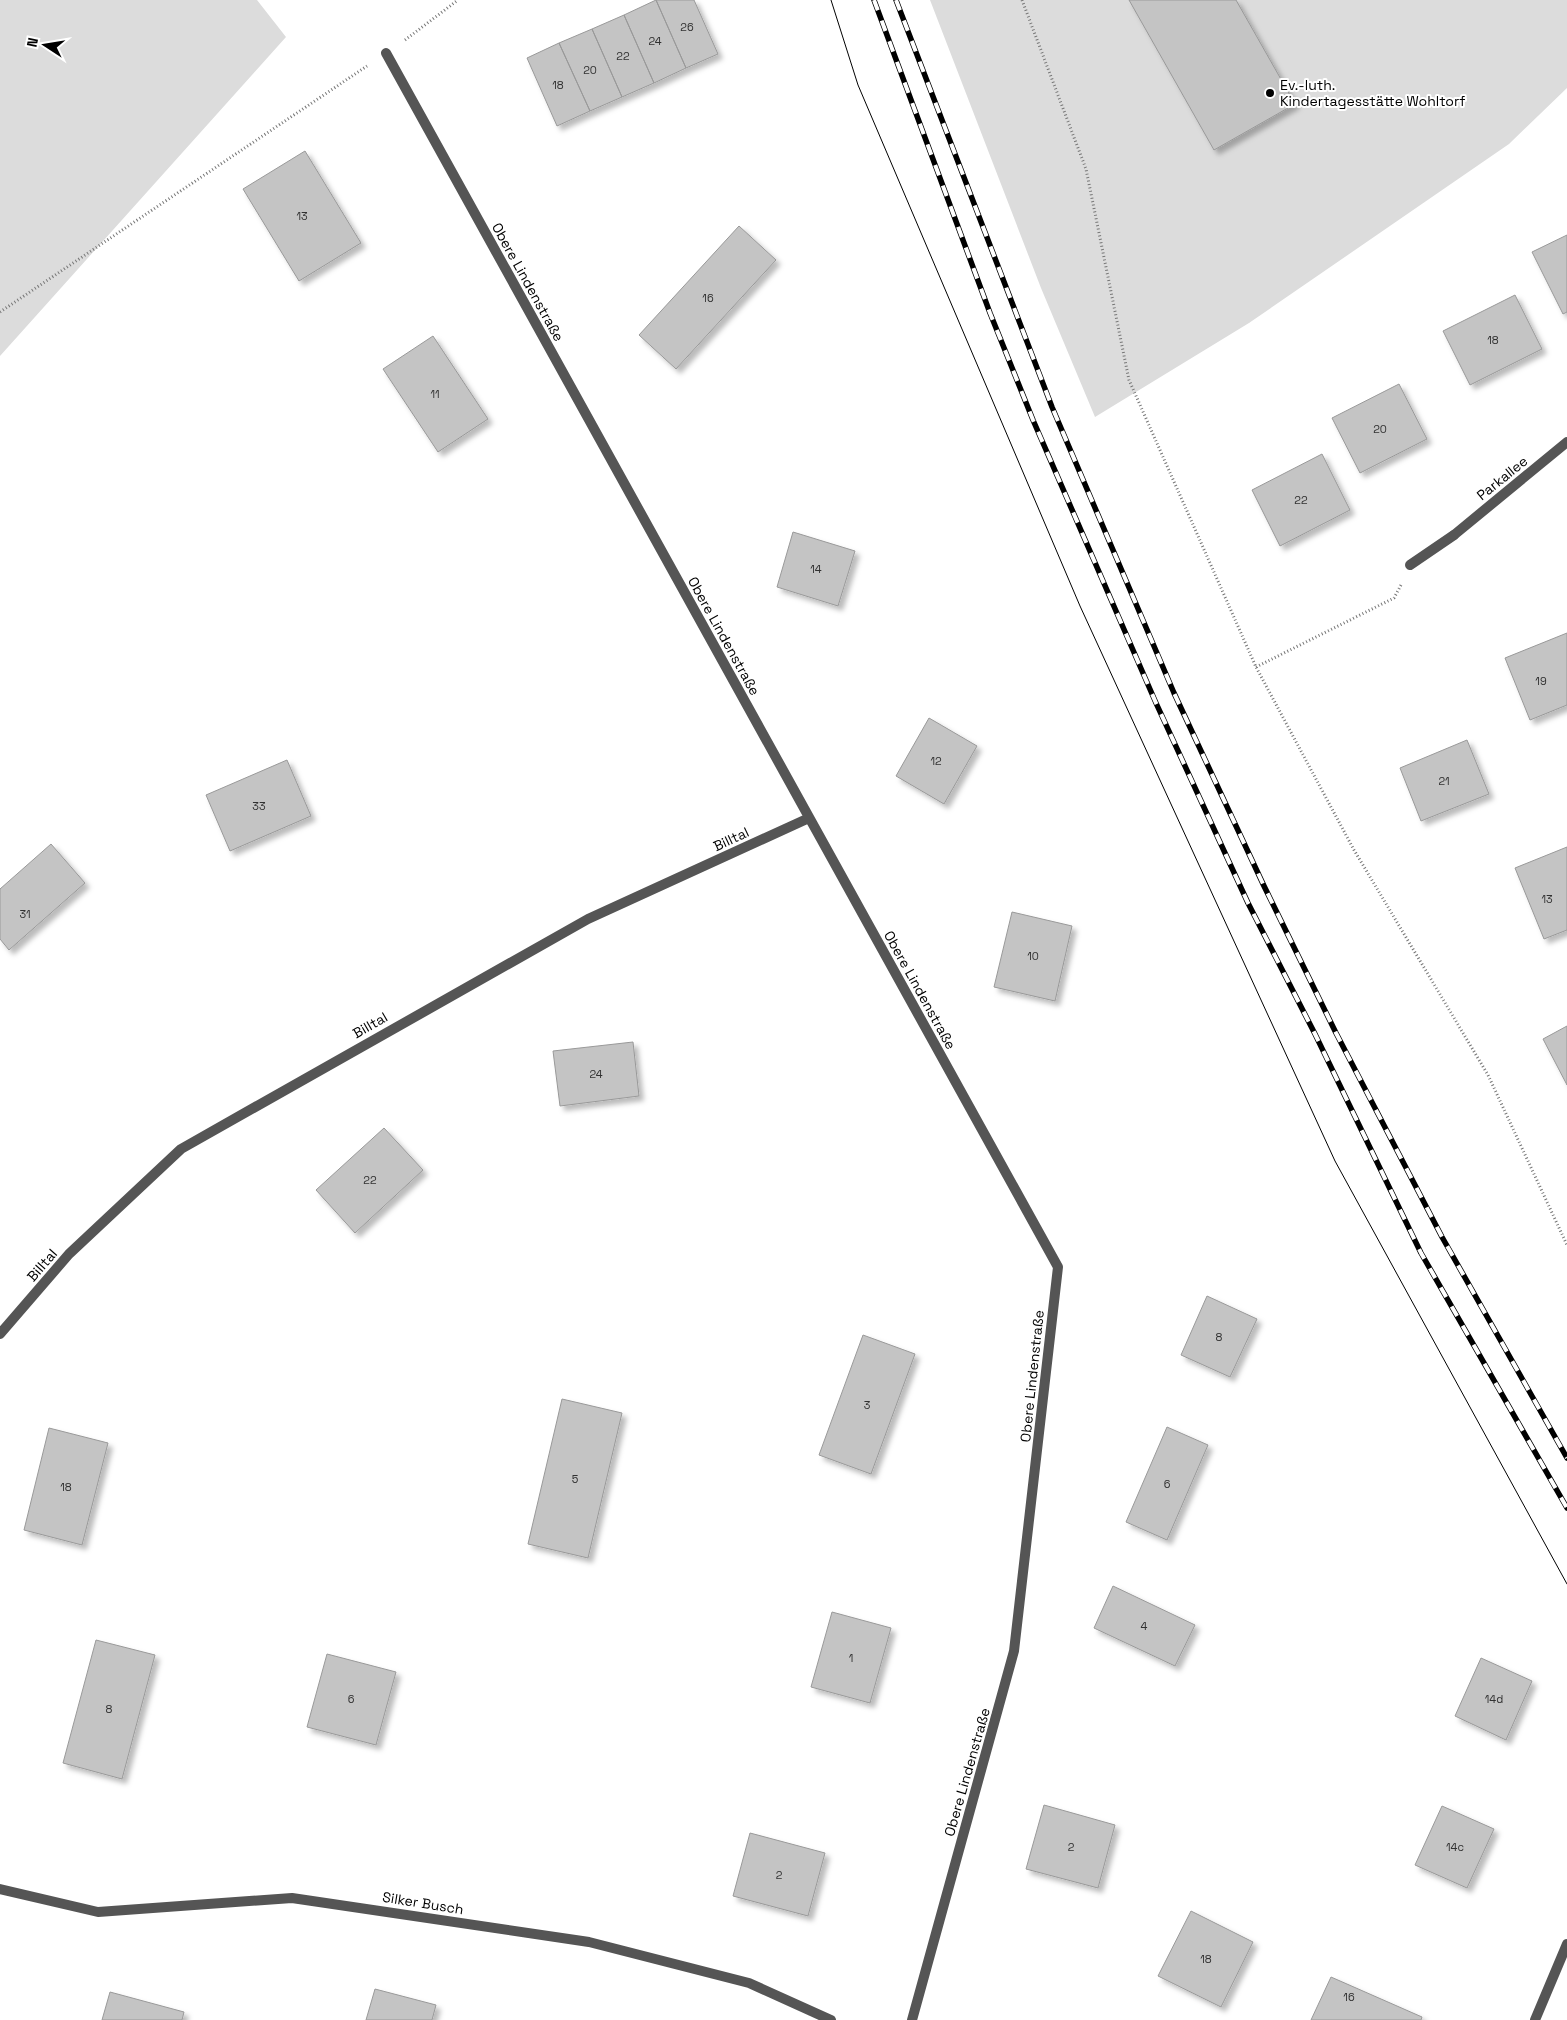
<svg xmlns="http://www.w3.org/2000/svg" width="1567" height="2020" font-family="'Space Grotesk',sans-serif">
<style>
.green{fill:#dcdcdc}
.building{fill:#c4c4c4;stroke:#999;filter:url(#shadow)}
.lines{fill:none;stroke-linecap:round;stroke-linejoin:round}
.path{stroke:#777;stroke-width:3;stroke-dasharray:1 2.5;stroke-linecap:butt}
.lane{stroke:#555;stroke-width:10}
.street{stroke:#555;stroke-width:10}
.tram{stroke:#000;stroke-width:1}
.rail-casing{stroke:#000;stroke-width:5.5}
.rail{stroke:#fff;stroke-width:4;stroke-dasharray:11;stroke-linecap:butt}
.poi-dot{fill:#000;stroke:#fff;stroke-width:2}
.labels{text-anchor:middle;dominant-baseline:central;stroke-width:4;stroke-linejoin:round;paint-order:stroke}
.number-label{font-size:11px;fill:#313131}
.poi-label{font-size:14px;fill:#000;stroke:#fff;text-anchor:start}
.street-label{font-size:14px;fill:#000;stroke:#fff}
</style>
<defs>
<filter id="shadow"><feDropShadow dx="4.5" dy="4.5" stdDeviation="2.5" flood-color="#0004"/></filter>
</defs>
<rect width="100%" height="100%" fill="#fff"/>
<path class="green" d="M0,0H257L286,37L0,356Z
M930,0H1567V88L1509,144L1249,323L1095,417L1041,288Z"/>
<path class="building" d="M656,0L686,68L654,83L624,15Z
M656,0H694L718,54L686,68Z
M1129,0H1236L1295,104L1214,150Z
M624,15L654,83L622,97L592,29Z
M592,29L622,97L590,111L559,43Z
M559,43L590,111L557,126L527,58Z
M305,151L361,243L299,281L243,189Z
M739,226L776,260L676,369L639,335Z
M1567,235V312L1563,314L1532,252Z
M1515,295L1542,349L1470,385L1443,331Z
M433,336L488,419L438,452L383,369Z
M1399,384L1427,439L1360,473L1332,418Z
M1322,454L1350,510L1280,546L1252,490Z
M793,532L855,551L838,606L777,587Z
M1567,633V705L1530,720L1505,658Z
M929,718L977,746L944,804L896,776Z
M1467,740L1489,794L1421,821L1400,768Z
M287,760L311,816L230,851L206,795Z
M51,844L85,883L9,950L0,939V889Z
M1567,847V930L1544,939L1515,868Z
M1012,912L1072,926L1055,1001L994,987Z
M1567,1026V1085L1543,1039Z
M633,1042L639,1096L560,1106L553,1051Z
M384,1128L423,1170L355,1233L316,1190Z
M1207,1296L1257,1319L1230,1377L1181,1355Z
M863,1335L915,1354L871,1474L819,1455Z
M562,1399L622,1413L588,1558L528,1544Z
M1167,1427L1208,1445L1167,1540L1126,1522Z
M49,1428L108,1443L82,1545L24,1530Z
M1113,1586L1195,1625L1175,1666L1094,1628Z
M832,1612L891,1628L870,1703L811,1687Z
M96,1640L155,1655L122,1779L63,1763Z
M327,1654L396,1672L376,1745L307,1727Z
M1481,1658L1532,1681L1506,1740L1455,1716Z
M1044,1805L1115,1825L1098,1888L1026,1869Z
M1442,1806L1494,1829L1467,1888L1415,1865Z
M750,1833L825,1853L808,1916L733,1896Z
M1191,1911L1253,1942L1221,2007L1158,1976Z
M1331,1977L1422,2017L1421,2020H1311Z
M375,1989L436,2005L432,2020H366Z
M110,1992L184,2012L182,2020H102Z"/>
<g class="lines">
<path class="path" d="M1022,0L1086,169L1129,380L1256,667L1354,850L1488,1075L1567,1245
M405,40L458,0
M0,312L367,66
M1256,667L1394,598L1401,585"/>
<path class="lane" d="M1410,565L1454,535"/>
<path class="street" d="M386,53L1058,1267L1014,1651L912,2020
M1454,535L1567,442
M0,1334L69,1254L181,1149L588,919L809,818
M0,1889L98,1912L292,1898L589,1942L749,1983L831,2020
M1535,2020L1567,1944"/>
<path class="tram" d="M831,0L858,85L1080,606L1335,1161L1567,1584"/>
<g class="rail-casing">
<path id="rail" d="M874,0L990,313L1033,420L1156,703L1248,903L1315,1034L1421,1253L1567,1508
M896,0L1052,407L1174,693L1264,886L1336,1033L1442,1237L1567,1458"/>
</g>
<use href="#rail" class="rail"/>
</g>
<circle class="poi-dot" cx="1270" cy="93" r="5"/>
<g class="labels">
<g class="number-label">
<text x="687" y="27">26</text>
<text x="655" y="41">24</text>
<text x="623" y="56">22</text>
<text x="590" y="70">20</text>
<text x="558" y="85">18</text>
<text x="302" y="216">13</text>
<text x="708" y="298">16</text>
<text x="1493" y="340">18</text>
<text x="435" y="394">11</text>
<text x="1380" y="429">20</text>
<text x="1301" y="500">22</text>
<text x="816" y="569">14</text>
<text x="1541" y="681">19</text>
<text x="936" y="761">12</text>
<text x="1444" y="781">21</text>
<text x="259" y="806">33</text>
<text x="1547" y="899">13</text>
<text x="25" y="914">31</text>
<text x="1033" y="956">10</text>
<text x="596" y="1074">24</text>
<text x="370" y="1180">22</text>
<text x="1219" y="1337">8</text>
<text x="867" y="1405">3</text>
<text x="575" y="1479">5</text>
<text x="1167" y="1484">6</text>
<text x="66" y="1487">18</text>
<text x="1144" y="1626">4</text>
<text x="851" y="1658">1</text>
<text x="351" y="1699">6</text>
<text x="1494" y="1699">14d</text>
<text x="109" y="1709">8</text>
<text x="1071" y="1847">2</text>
<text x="1455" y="1847">14c</text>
<text x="779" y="1875">2</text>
<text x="1206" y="1959">18</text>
<text x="1349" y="1997">16</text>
</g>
<g class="poi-label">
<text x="1280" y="85">Ev.-luth.<tspan x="1280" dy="16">Kindertagesstätte Wohltorf</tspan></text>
</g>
<g class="street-label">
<text transform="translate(528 282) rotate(61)">Obere Lindenstraße</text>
<text transform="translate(1502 478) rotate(-39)">Parkallee</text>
<text transform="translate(724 636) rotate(61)">Obere Lindenstraße</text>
<text transform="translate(731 839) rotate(-25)">Billtal</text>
<text transform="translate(920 990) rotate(61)">Obere Lindenstraße</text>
<text transform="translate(370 1025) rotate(-30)">Billtal</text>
<text transform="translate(42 1265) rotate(-49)">Billtal</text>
<text transform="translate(1032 1376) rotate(-84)">Obere Lindenstraße</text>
<text transform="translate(967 1772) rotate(-74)">Obere Lindenstraße</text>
<text transform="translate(423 1903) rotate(9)">Silker Busch</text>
</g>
</g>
<g transform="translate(45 45) rotate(282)" stroke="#ffffff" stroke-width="4" paint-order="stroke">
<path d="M0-4L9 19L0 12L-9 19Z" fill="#000000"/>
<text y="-8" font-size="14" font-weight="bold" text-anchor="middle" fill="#000000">N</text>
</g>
</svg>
